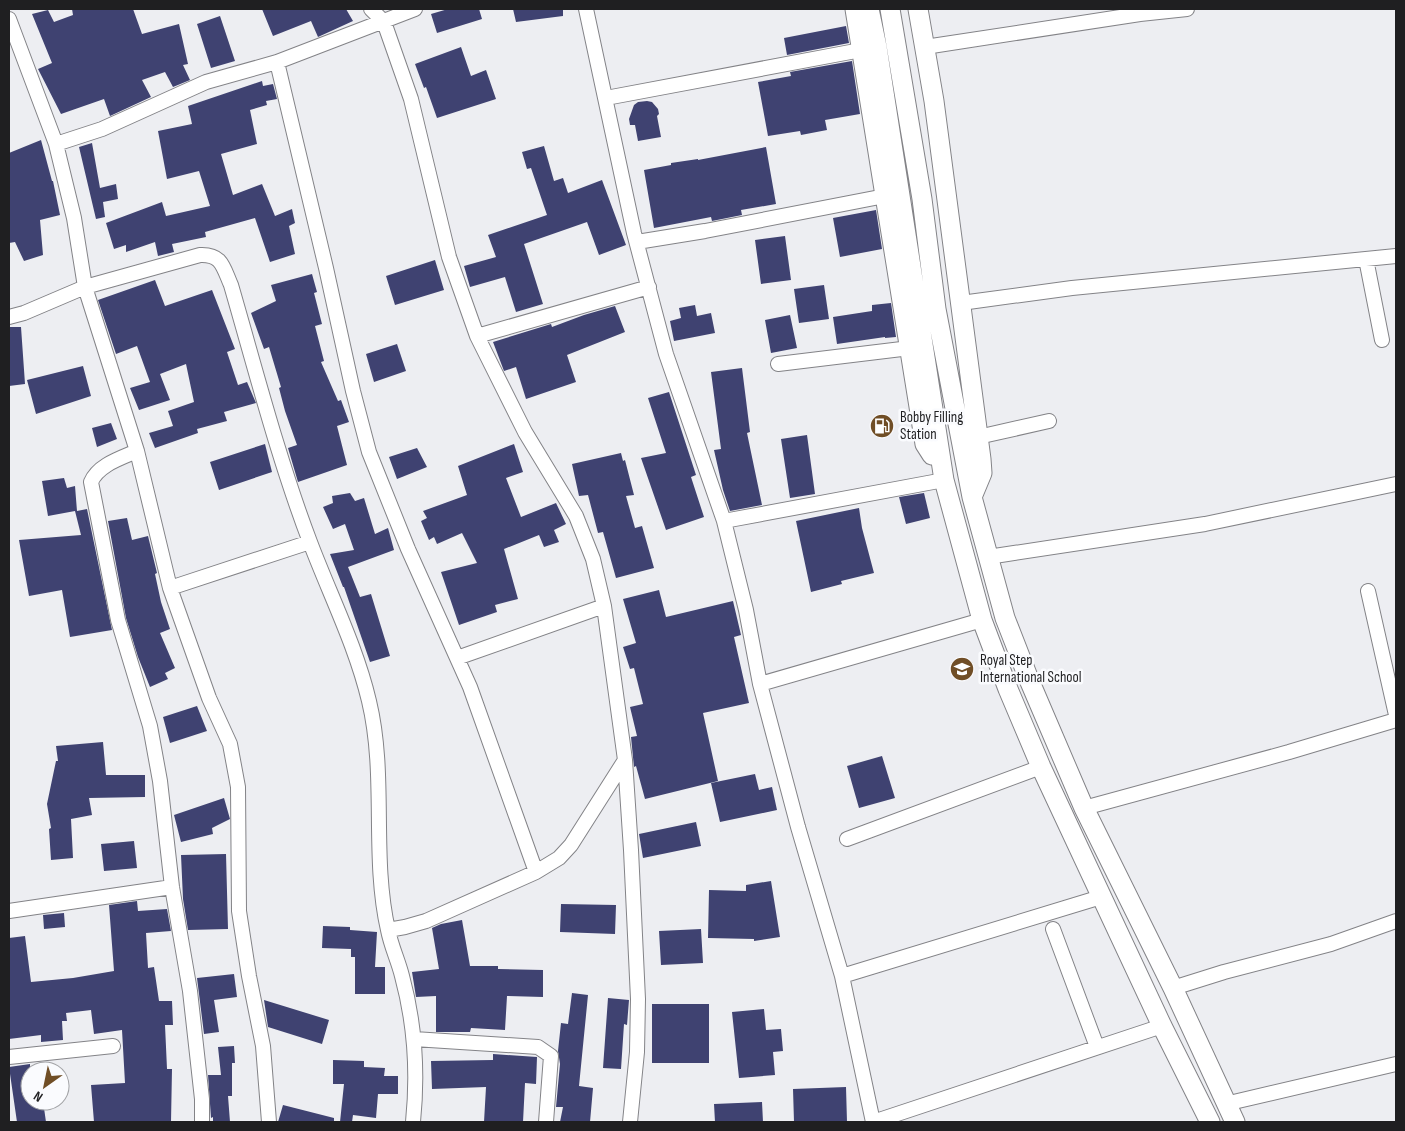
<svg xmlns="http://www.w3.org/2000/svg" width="1405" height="1131" font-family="'Sofia Sans Condensed',sans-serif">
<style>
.building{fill:#3f4271}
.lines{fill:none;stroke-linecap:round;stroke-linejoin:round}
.street-casing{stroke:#838387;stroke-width:16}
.secondary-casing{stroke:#838387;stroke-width:21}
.street{stroke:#fff;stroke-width:14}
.secondary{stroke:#fff;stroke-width:19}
.labels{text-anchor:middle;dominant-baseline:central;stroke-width:5;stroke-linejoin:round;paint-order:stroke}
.poi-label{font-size:15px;fill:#1f1f21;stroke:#fafbfe;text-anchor:start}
</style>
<rect width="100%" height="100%" fill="#edeef2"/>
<path class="building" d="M72,9H133L142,34L179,24L188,64L183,65L190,80L173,87L165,72L142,80L151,97L110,116L104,99L61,114L38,69L52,63L32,14L48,10L54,22L73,15Z
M262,9H346L353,21L318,37L311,21L273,36Z
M448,9H479L482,19L437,33L431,14Z
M513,9H563V16L516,22Z
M220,16L235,61L211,68L197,24Z
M846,26L849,43L787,55L784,38Z
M461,47L471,76L486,70L496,99L437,118L426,87L424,88L415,64Z
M852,61L860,114L825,120L827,130L801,135L800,131L768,136L758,82L791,76L790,72Z
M262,81L263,86L273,84L277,99L266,101L267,105L250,110L257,144L221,154L233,195L262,184L275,216L292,209L295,223L289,226L295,254L270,262L255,218L205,232L206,237L172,244L174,252L158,256L155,242L126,252V245L114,249L106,223L162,202L166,216L210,206L199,171L167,179L158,131L192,124L188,106Z
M647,101L652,102L658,109L659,114L657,116L661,137L638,141L635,125H630L629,119L634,105L638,102Z
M41,140L52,181H53L60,215L40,220L43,255L24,261L15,242L9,243V153Z
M92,143L100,188L116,184L118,199L103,202L105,217L96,219L79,147Z
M544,146L554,181L563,178L568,193L602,180L626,245L599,255L587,222L524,244L543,304L516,312L505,277L470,287L464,266L496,257L488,235L547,215L531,168L527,169L522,152Z
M766,147L776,204L741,210L742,215L712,221L711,217L654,228L644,170L671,165V163L698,159V160Z
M876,210L882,249L840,257L833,218Z
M785,236L791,280L761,284L755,240Z
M435,260L444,290L395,305L386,276Z
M312,274L317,292L314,293L322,324L315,326L324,361L321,362L338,401L341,400L349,422L337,426L347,465L298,482L288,448L297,445L285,411L279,388L281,387L269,347L264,349L251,313L276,301L271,285Z
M155,280L165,306L212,290L235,349L227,352L238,385L247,382L256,403L224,412L227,421L197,429L198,433L155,448L149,433L173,426L168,411L194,402L186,364L160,374L170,400L139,410L130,388L150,382L137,346L116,354L98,300Z
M824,285L829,319L799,323L794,289Z
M891,303L896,337L885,338V337L837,344L833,317L872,311V305Z
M695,305L697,316L711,313L715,333L674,341L670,321L681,318L679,308Z
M615,306L625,332L567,355L576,382L526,399L516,367L504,371L493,342L551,324L552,327L584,315Z
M790,315L797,348L771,353L765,320Z
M9,327H21L25,384L9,386Z
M397,344L406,371L374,382L366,354Z
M83,366L91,396L36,414L27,380Z
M742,368L750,432L747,433L762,505L730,511L723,490L714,450L721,449L711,372Z
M669,392L696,475L691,477L704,517L666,530L641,458L666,453L648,398Z
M111,423L117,439L97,447L92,428Z
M807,435L815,494L790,498L781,439Z
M265,444L272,472L219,490L210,462Z
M514,444L523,472L506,478L521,517L556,503L566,524L554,530L559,542L544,547L539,535L504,549L518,599L495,605L497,612L459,625L441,572L477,563L462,533L437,544L434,537L429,540L421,521L427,518L423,511L467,495L458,466Z
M417,448L427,467L397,479L389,457Z
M621,453L623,461L625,460L634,495L626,496L635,528L642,526L654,568L616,578L603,532L598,533L588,495L579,496L572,464Z
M64,478L67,488L75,486L77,511L87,509L112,630L70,637L62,590L29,596L19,540L81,535L75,511L48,516L42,481Z
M350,493L355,501L364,498L375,534L388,528L394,550L348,567L360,597L371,594L390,656L370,662L344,587H343L330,554L354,550L345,524L333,529L323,507L333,503L332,496Z
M924,493L930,518L906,524L899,497Z
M859,508L862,528L874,573L841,581L842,584L811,592L796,521Z
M127,518L132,540L148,536L157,573L155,574L161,602L170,629L160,633L175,668L165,673L168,679L150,687L138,657L126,618L108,521Z
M659,590L666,617L733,601L741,635L734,637L749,703L703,713L718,781L645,799L636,766L634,767L631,737L637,736L630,707L643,704L634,668L630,669L623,647L636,643L623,599Z
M197,706L207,731L170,743L163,717Z
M103,742L106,775H145V797L89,798L92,815L71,819L73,858L51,860L49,829L51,828L47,804L56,761H58L56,746Z
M882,756L895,798L859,808L847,766Z
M755,774L759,790L772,787L777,810L720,822L711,783Z
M224,798L230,819L212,828L213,834L181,842L174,815Z
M696,822L701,846L643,858L639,834Z
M134,841L137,868L104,871L101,844Z
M226,854L228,929L188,930L183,899L181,855Z
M771,881L780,937L754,941V939L708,938L709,890L746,891V885Z
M137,901L138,911L167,909L171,931L146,933L148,968L154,967L159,1001H172L173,1025H165L167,1069H172L171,1122H94L91,1085L125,1083L122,1030L94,1034L91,1010L66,1013L67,1021H62L63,1040L41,1042V1035L9,1039V938L25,936L31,982L73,978L114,971L109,905Z
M561,904L616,905L615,934L560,932Z
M64,913L65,927L44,929L43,915Z
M462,920L470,966H498V969L543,970V997L507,996L505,1030L471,1028L470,1032H436V996L416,997L412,972L439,969L432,928L441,924Z
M323,926L350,927V930L377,932L375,967H385V994H355V957H351V949L322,948Z
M701,929L703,963L661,965L659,931Z
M234,974L237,997L214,1000L219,1032L204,1034L197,978Z
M572,993L588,995L579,1086L593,1088L590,1122H560L563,1107H556L560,1064L558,1051L561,1023L568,1024Z
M608,998L629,1000L627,1025L624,1024L621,1069L603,1068Z
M264,1000L329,1020L322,1044L268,1027Z
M652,1004H709V1063H652Z
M764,1009L766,1030L781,1029L783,1051L773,1052L775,1075L739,1078L732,1012Z
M234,1046L235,1063H232V1096H228L230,1122H213V1117L211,1118L208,1075H221L218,1047Z
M493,1054L537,1057L536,1084L525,1083L523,1122H484L486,1087L432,1089L431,1061L493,1060Z
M333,1060L364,1061V1067L385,1068L384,1076H398V1094H378L376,1118L353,1115L352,1122H340L344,1084H333Z
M30,1064V1101H43L46,1122H17L9,1067Z
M846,1087L847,1122H794L793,1089Z
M762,1102L763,1122H715L714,1104Z
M283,1105L334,1118V1122H278Z"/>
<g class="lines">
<g class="street-casing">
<path id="street" d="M371,9L384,22L411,99L449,257L477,336L525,432L576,516L593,559L604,606L625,760L631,850L638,999L637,1052L630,1122
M586,9L634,233L666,354L724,521L746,610L760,684L798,827L842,976L873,1122
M9,19L56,144L74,218L85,287L137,451L170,588L209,698L230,744L238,787L239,911L249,976L263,1046L269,1122
M925,47L1140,14L1187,9
M277,62L326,268L353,391L369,452L408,549L470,687L536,872
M606,98L861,50
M56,144L102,129L206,82L277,62L415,9
M637,242L705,231L885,196
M1366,259L1382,340
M961,303L1072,288L1396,256
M9,317L24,313L85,287L200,255C222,254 223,267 231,285C256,371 278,458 310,542C330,595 356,646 369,701C387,776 371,855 388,930C391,946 398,960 402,976C415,1024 418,1073 413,1122
M477,336L649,287
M778,364L910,348
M978,437L1049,421
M137,451C121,458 98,465 91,482L118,620L150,726L160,781L172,887L190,991L202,1099V1122
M724,521L944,480
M988,557L1205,524L1396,484
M170,588L310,542
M1368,591L1396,715
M457,658L604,606
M760,684L982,620
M1084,808L1289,752L1396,720
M847,839L1041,767
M9,911L172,887
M1053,929L1097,1047
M388,930L405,927L426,921L536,872L559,858L571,845L625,760
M842,976L1101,897
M1173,988L1224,972L1331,944L1396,921
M414,1039L538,1047L551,1056L546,1122
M9,1057L113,1046
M1225,1104L1396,1064
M873,1122L1162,1026"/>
</g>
<g class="secondary-casing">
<path id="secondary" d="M855,9L925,444L932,455
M869,9L877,47L944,480L982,620L1008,689L1041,767L1162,1026L1210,1122
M890,9L922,199L936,309L972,497L1005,618L1030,682L1084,808L1173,988L1235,1122
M918,9L934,101L981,459L982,473L972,497"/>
</g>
<use href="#street" class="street"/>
<use href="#secondary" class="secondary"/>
</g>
<defs>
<g id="fuel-disc" transform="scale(1.25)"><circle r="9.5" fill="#704e26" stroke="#fafbfe"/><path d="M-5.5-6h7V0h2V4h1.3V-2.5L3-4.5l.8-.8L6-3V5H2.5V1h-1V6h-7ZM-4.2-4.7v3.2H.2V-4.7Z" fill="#fff"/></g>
<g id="school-disc" transform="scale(1.25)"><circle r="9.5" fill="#704e26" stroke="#fafbfe"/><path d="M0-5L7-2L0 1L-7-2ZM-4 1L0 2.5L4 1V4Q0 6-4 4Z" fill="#fff"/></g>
</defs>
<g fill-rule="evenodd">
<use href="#fuel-disc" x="882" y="426"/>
<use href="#school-disc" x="962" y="669"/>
</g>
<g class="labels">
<g class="poi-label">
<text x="900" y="417">Bobby Filling<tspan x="900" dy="17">Station</tspan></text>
<text x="980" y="660">Royal Step<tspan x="980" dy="17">International School</tspan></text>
</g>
</g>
<rect width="1405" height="1131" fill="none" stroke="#1f1f21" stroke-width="20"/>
<g transform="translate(45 1086) rotate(213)"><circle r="24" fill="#fafbfe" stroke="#a2a3a6"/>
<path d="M0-4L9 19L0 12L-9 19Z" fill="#704e26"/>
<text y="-8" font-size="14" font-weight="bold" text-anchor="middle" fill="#1f1f21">N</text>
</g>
</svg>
